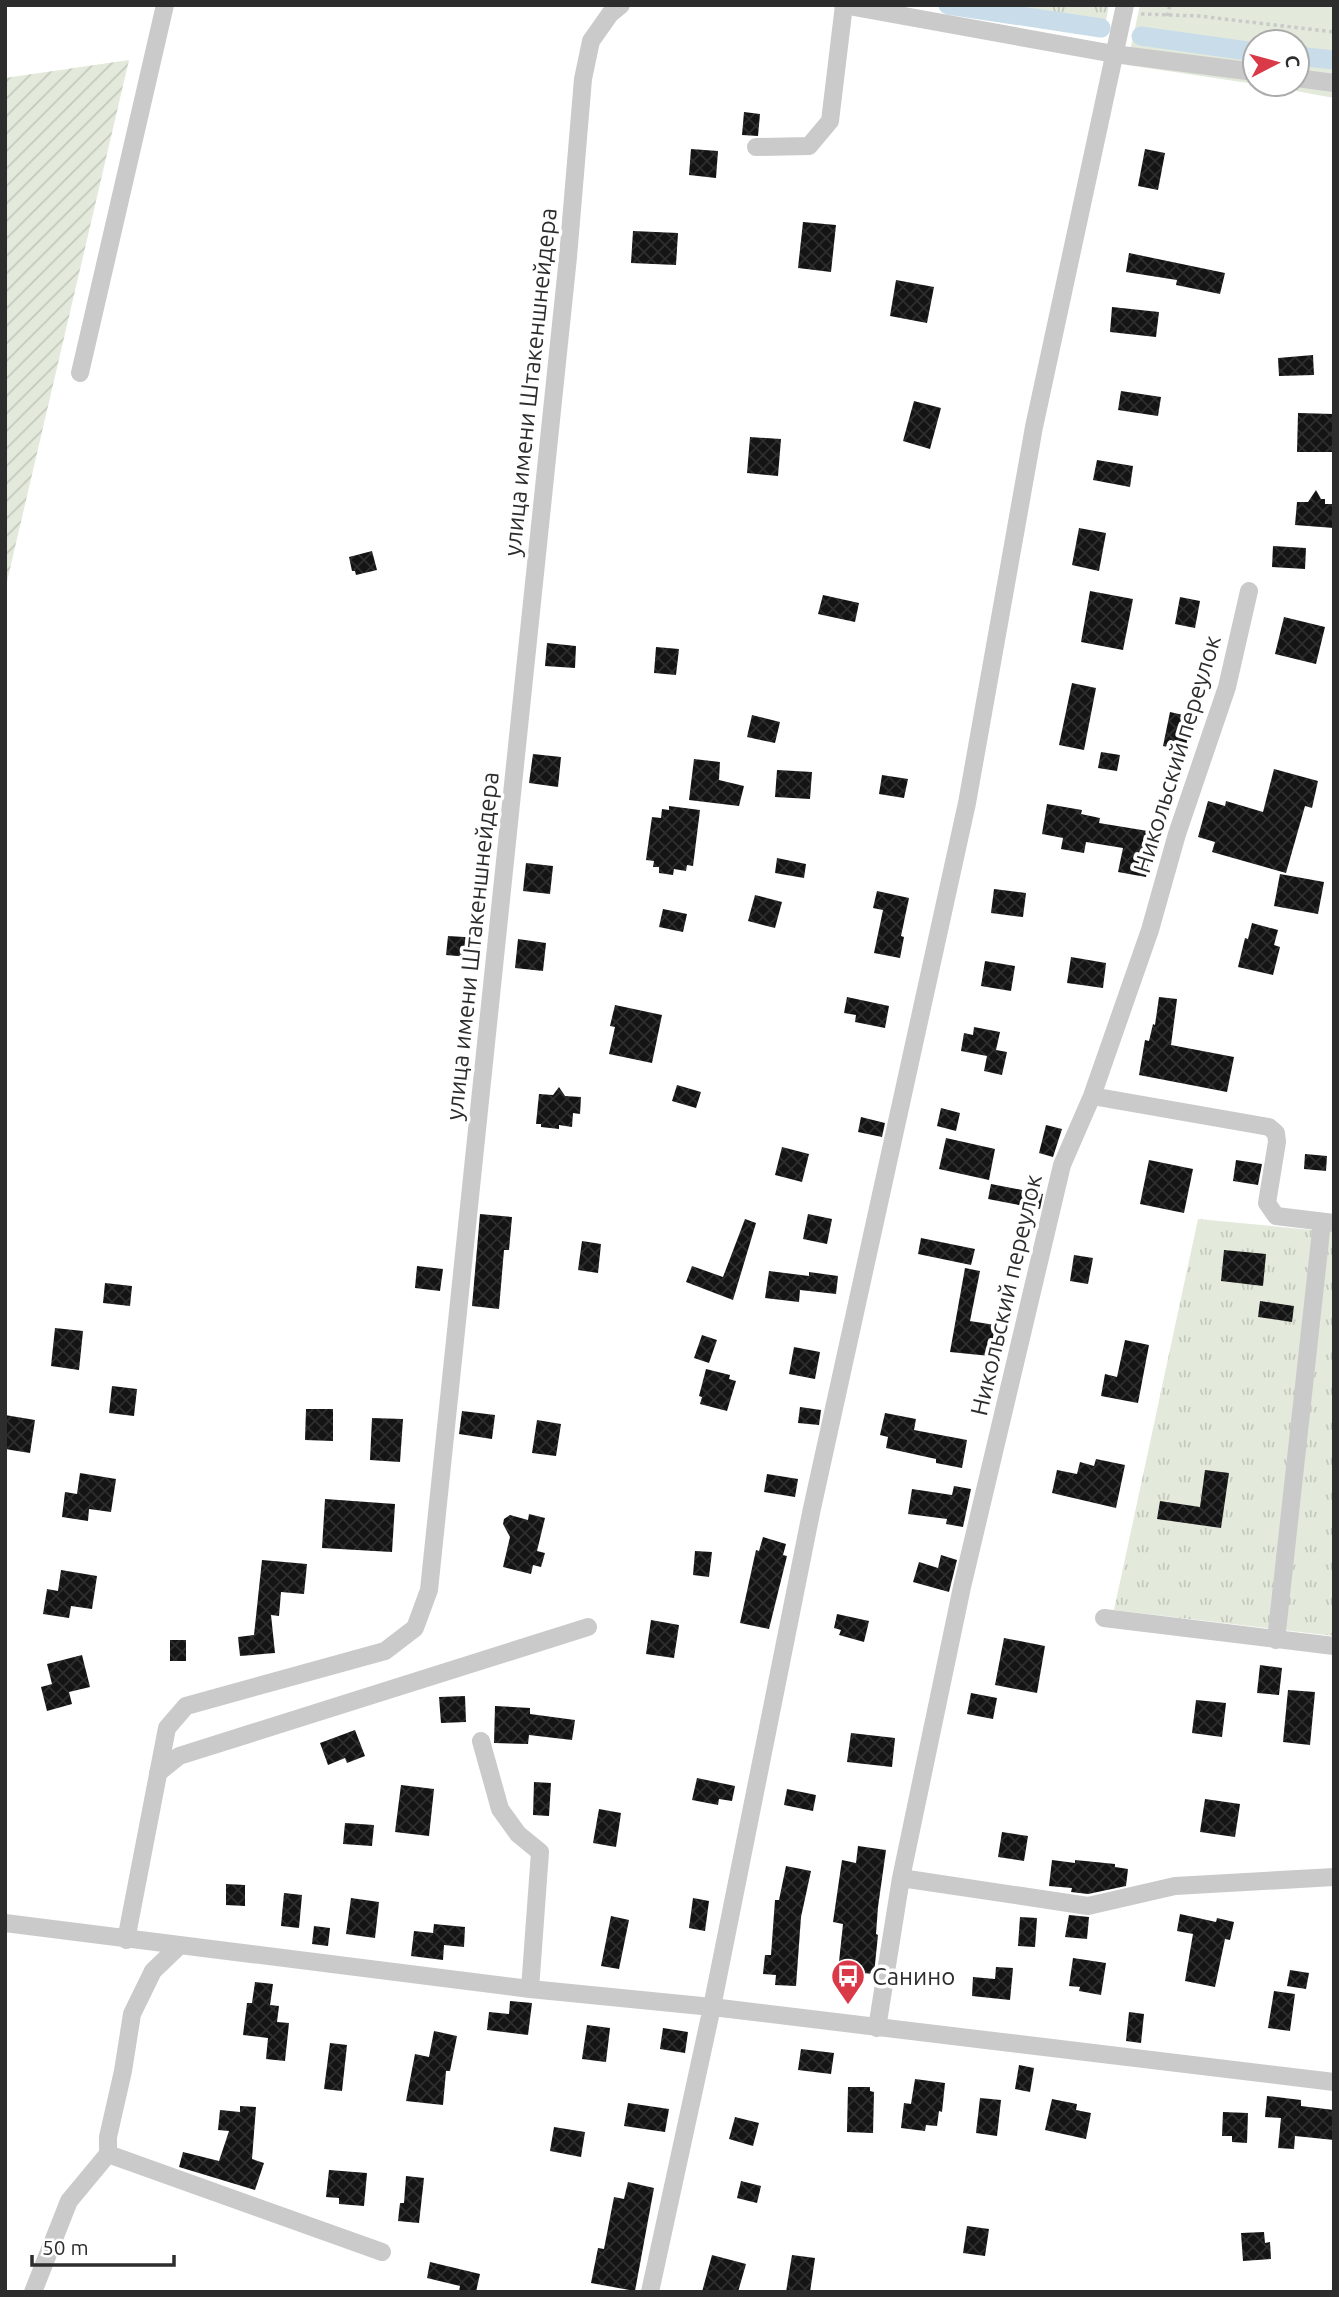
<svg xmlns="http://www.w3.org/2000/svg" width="1339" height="2297" font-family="Ubuntu,sans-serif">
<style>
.grass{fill:url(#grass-tufts)}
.park{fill:#e3eadb}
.garden{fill:url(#garden-furrows)}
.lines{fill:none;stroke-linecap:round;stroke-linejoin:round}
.canal{stroke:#c8dde9;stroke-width:19}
.building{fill:url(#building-cross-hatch)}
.path{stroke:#cacaca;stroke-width:3.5;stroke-dasharray:3.5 3.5;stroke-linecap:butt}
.minor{stroke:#cacaca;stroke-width:18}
.labels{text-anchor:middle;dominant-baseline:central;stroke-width:7;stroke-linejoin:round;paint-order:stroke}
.street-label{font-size:24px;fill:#2d2d2d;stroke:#fff}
.poi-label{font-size:24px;fill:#2d2d2d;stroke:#fff;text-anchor:start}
</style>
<defs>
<pattern id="grass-tufts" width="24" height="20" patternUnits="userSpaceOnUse" patternTransform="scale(1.75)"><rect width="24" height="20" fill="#e3eadb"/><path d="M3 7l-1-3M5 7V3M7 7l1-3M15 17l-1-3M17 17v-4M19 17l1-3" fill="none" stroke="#c3c9bc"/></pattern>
<pattern id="garden-furrows" width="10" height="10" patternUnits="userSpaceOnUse" patternTransform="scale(1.75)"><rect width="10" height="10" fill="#e3eadb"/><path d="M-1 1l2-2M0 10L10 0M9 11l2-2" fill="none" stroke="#c3c9bc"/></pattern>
<pattern id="building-cross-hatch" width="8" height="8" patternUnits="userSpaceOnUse" patternTransform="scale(1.75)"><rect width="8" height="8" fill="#141414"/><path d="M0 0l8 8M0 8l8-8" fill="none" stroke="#2e2e2e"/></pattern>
</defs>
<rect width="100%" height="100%" fill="#fff"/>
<path class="grass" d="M1015,5H1109L1106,21Z
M1198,1219L1334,1232V1636L1114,1610Z"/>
<path class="park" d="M1140,5H1334V98L1258,84H1297V42H1255V84L1127,65Z"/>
<path class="garden" d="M129,60L5,590V78Z"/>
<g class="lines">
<path class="canal" d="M948,5L1101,28
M1141,36L1255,52
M1297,56L1334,60"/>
</g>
<path class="building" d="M744,112L760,114L758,136L742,135Z
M691,149L718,151L716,178L689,175Z
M1145,149L1165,153L1158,190L1138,186Z
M803,222L836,225L831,272L798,268Z
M633,231L678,233L676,265L631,263Z
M1129,253L1225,273L1220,294L1176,285L1177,280L1126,272Z
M896,280L934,287L927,323L890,316Z
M1112,307L1159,312L1156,337L1110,332Z
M1313,355L1314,375L1279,376L1278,358Z
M1121,391L1161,397L1158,416L1118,410Z
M914,401L941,408L930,449L903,441Z
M1298,413L1334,414V452H1297Z
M750,437L781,439L778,476L747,473Z
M1097,460L1133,466L1130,487L1093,480Z
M1316,490L1321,499H1325V504H1334V528L1295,525L1297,502H1308Z
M1079,528L1106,533L1099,571L1072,565Z
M1273,546L1306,548L1305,569L1272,567Z
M372,551L377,570L356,575L355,571H352L349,557Z
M1090,591L1133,599L1123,650L1081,642Z
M823,595L859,603L855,622L818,614Z
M1180,597L1200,601L1195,628L1175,624Z
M1284,617L1325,627L1316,664L1275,654Z
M547,643L576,646L575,668L545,666Z
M656,647L679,649L676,675L654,673Z
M1072,683L1096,688L1084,750L1059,745Z
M1170,712L1192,717L1185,751L1163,746Z
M752,715L780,722L775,743L747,737Z
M1101,752L1120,755L1117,771L1098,768Z
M533,754L561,757L558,787L529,783Z
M694,759L720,762L719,780L744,786L739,806L689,800Z
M1274,769L1318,781L1312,808L1305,806L1286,873L1212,852L1215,842L1198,837L1208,801L1225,806L1226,801L1263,812Z
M777,770L812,772L810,799L775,797Z
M882,775L908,779L904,798L879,794Z
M1047,804L1082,810L1081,814L1100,818L1099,823L1154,832L1146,877L1118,872L1123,848L1086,842L1084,853L1061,849L1063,838L1042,834Z
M669,806L700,810L693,866L687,865L686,871L674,869L673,875L659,873V867H653L654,861L646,860L652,817L661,818L662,809L669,810Z
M777,858L806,864L804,878L775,873Z
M526,863L553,866L550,894L523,891Z
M1280,874L1324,882L1318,914L1274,906Z
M994,889L1026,893L1023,917L991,913Z
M877,891L909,898L901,936L904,937L900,958L874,953L883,910L873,908Z
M755,895L782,902L775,928L748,921Z
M663,909L687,914L683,932L659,927Z
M1252,923L1278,930L1274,945L1280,947L1273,975L1238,967L1245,938L1248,939Z
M448,936L481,938L480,958L446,955Z
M518,939L546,943L543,971L515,968Z
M1071,957L1106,963L1103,988L1067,983Z
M985,961L1015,966L1011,991L981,986Z
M847,997L889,1006L885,1028L855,1022L856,1015L844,1013Z
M1159,997L1177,999L1171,1045L1234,1057L1227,1092L1139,1075L1145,1040L1149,1041L1153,1024L1155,1025Z
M615,1005L662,1015L652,1063L609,1054L615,1027L610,1026Z
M974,1027L1000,1032L996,1050L1007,1052L1002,1075L984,1071L987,1056L961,1051L964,1033L973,1035Z
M677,1085L701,1092L696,1108L672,1101Z
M559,1087L565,1096L581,1097L580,1114L573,1113L572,1127L559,1125V1129L541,1127V1124H536L539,1094L553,1095Z
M941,1108L960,1113L956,1131L937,1126Z
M861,1117L885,1123L882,1137L858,1132Z
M1046,1125L1062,1129L1053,1157L1039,1153Z
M946,1138L995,1149L989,1180L939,1169Z
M782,1147L809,1154L802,1182L775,1175Z
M1305,1154L1327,1156L1326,1171L1304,1169Z
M1149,1160L1193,1169L1184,1213L1140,1204Z
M1236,1160L1262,1164L1258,1185L1233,1181Z
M991,1184L1043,1194L1040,1209L988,1199Z
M480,1214L512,1217L509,1250H504L499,1309L472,1306Z
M808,1214L832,1219L827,1244L803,1239Z
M745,1219L756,1223L733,1300L686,1282L692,1266L723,1277Z
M921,1238L975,1249L971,1265L918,1254Z
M582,1241L601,1244L598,1273L578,1270Z
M1224,1250L1266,1254L1263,1286L1221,1281Z
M1074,1255L1093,1258L1088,1284L1070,1281Z
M417,1266L443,1269L440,1291L415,1288Z
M965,1268L980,1271L970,1321L995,1325L990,1356L950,1352Z
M769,1271L809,1276V1272L838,1276L836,1294L800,1290L799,1302L765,1298Z
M105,1283L132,1286L130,1306L103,1303Z
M1260,1301L1294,1306L1292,1322L1258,1317Z
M55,1328L83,1331L79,1370L51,1366Z
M702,1335L717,1340L709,1363L694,1358Z
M1125,1340L1149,1345L1138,1403L1101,1396L1105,1374L1117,1377Z
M794,1347L820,1352L815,1379L789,1374Z
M706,1369L730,1375L729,1379L736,1381L727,1411L700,1404L702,1397L699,1396Z
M112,1386L137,1389L134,1416L109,1413Z
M800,1407L821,1410L819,1425L798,1423Z
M306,1409H333V1441L305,1440Z
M462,1411L495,1415L492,1439L459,1434Z
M885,1413L916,1419L914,1430L967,1440L962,1468L936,1463V1459L886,1448L888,1437L880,1435Z
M5,1415L35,1420L30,1453L5,1449Z
M372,1418L403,1419L400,1462L370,1460Z
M537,1420L561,1424L556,1456L532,1453Z
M1096,1459L1125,1465L1116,1508L1052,1493L1057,1470L1077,1474L1080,1462L1094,1466Z
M1205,1470L1229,1473L1221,1528L1157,1519L1160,1501L1200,1507Z
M80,1473L116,1479L111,1512L89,1509L88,1521L62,1517L65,1492L77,1494Z
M767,1474L798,1479L795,1497L764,1492Z
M954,1486L971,1489L963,1527L946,1524L947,1519L908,1514L912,1489L952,1495Z
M325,1499L395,1504L392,1552L322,1548Z
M529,1514L545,1518L537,1551L545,1553L541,1567L533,1565L531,1574L503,1567L510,1537L503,1524L504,1519L510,1515L528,1520Z
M763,1537L786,1544L783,1555L787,1556L769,1629L740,1623L756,1550L759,1551Z
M695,1551L712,1552L709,1577L693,1575Z
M941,1555L957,1560L949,1592L913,1582L919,1562L938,1568Z
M262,1560L307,1564L304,1594L281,1592L279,1616L271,1615L275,1653L240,1656L238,1637L254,1635Z
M61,1570L97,1576L92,1609L71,1606L69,1618L43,1614L47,1589L58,1591Z
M837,1614L869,1621L864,1642L839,1635L841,1630L834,1628Z
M651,1620L679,1625L674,1658L646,1654Z
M1004,1638L1045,1646L1037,1693L995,1685Z
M170,1640H186V1661H170Z
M82,1655L90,1687L69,1692L72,1704L47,1711L41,1687L52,1684L47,1664Z
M1260,1665L1282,1668L1279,1695L1257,1693Z
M1288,1690L1315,1692L1310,1745L1283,1742Z
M971,1693L997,1698L993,1719L967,1714Z
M465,1696L466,1722L441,1723L439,1697Z
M1196,1700L1226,1703L1222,1737L1192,1733Z
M495,1706L530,1708V1714L575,1720L572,1740L529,1735L528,1744L494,1743Z
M355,1730L365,1756L347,1763L345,1758L328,1765L320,1743Z
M851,1733L895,1738L892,1767L847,1762Z
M697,1778L735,1786L732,1801L719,1799L718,1805L692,1800Z
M534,1782L551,1783L549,1816L533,1815Z
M401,1785L434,1789L429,1836L395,1832Z
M787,1789L816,1795L813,1811L784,1805Z
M1205,1799L1240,1804L1235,1837L1200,1832Z
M599,1809L621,1813L616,1847L593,1843Z
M345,1823L374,1825L372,1846L343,1844Z
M1002,1832L1028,1836L1024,1861L998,1857Z
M858,1846L886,1850L878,1907L876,1934L878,1935L874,1974L838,1971L843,1924L833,1922L842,1860L856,1863Z
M1052,1860L1075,1863V1860L1115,1864V1867L1128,1869L1126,1886L1088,1894L1071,1892L1072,1888L1049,1886Z
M786,1866L811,1871L801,1917L796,1986L775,1985L776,1975L763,1974L765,1955H771L775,1900H779Z
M226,1884L245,1885V1906L226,1905Z
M284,1893L302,1895L299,1928L281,1926Z
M351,1898L379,1902L375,1938L346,1934Z
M693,1898L709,1901L705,1931L689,1928Z
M1180,1914L1216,1922L1217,1918L1234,1922L1230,1940L1225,1939L1215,1987L1185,1981L1193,1934L1177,1931Z
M1069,1915L1089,1917L1087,1939L1065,1937Z
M611,1916L629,1920L619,1969L601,1966Z
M1020,1917L1037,1918L1035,1947L1018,1946Z
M434,1924L465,1927L464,1947L444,1945L443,1960L411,1956L414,1931L433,1933Z
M314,1926L330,1928L328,1946L312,1944Z
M1073,1958L1106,1963L1101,1995L1079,1991L1080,1987L1069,1986Z
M996,1967L1013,1968L1010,2000L972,1996L973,1977L995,1979Z
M1290,1970L1309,1973L1306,1989L1287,1986Z
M255,1982L273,1984L270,2005L279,2006L277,2022L289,2023L285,2061L266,2059L268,2038L243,2035L247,2003H252Z
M1274,1991L1295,1994L1290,2031L1268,2028Z
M510,2001L532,2003L528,2035L487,2030L489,2012L509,2014Z
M1129,2012L1144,2014L1141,2043L1126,2041Z
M587,2025L610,2028L606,2062L582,2059Z
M663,2028L688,2032L685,2053L660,2049Z
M434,2031L457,2036L450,2071H446L443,2105L406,2101L415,2054L429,2057Z
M330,2043L347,2045L342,2091L324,2089Z
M801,2049L834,2053L831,2074L798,2070Z
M1019,2065L1034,2068L1030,2092L1015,2089Z
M915,2079L945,2083L942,2112L939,2111L937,2126L926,2125L925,2131L901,2128L904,2103L911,2104Z
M848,2087H870V2091L874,2092L873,2133L847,2132Z
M1267,2096L1301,2100V2106L1334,2110V2140L1295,2136L1294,2149L1278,2148L1281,2118L1265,2117Z
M980,2098L1001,2100L997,2136L976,2133Z
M1052,2099L1077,2104L1076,2110L1091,2113L1086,2139L1045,2130Z
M628,2103L669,2109L665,2132L624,2126Z
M240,2106L256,2107L252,2159L264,2163L255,2190L179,2167L183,2152L219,2161L229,2131L218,2130L220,2110L240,2112Z
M1223,2112L1248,2113L1247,2143L1232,2142V2136H1222Z
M735,2117L759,2123L753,2146L729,2139Z
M554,2127L585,2132L581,2157L550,2151Z
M329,2170L367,2173L364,2206L339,2204V2198L326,2197Z
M406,2176L424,2178L419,2223L398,2221L400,2203H404Z
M741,2181L761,2186L757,2203L737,2198Z
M628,2182L654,2188L635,2291L591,2283L598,2248L604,2249L614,2197L624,2199Z
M967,2226L989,2229L985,2256L963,2253Z
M1264,2232L1265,2243L1270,2242L1271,2259L1243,2261L1241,2233Z
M712,2255L746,2264L738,2292H702Z
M792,2255L815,2258L810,2292H786Z
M430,2262L480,2274L476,2292H459L460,2286L427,2278Z"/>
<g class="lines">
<path class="path" d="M1141,14L1199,16L1334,32
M1167,16L1170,5"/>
<path class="minor" d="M843,5L1114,54L1255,72
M1297,78L1334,83
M756,147L809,146L830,121L844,5
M80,373L165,5
M1092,1096L1269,1127L1276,1133L1277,1142L1267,1203L1276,1216L1334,1223
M1104,1618L1334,1646
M1276,1640L1322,1222
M481,1741L500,1809L518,1834L540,1852L530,1989
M158,1773L179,1756L588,1627
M901,1878L1088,1906L1175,1886L1334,1877
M5,1923L530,1989L712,2007L1334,2082
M126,1940L167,1728L186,1706L385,1651L415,1628L429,1590L568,257L583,79L591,41L610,14L621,5
M179,1946L153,1971L132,2014L123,2071L108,2137V2154L382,2252
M877,2028L901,1878L962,1587L1062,1165L1092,1096L1150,930L1177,834L1227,687L1249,591
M33,2292L69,2201L108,2154
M650,2292L712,2007L811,1513L967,803L1034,427L1125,5"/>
</g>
<defs>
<g id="bus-pin" transform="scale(1.75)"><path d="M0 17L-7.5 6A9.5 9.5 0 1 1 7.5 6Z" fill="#da3948" stroke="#fff"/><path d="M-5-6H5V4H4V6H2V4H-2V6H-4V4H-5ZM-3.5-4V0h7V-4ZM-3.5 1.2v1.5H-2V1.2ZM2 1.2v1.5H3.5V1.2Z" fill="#fff"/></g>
</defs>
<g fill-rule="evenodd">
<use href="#bus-pin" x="848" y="1976"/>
</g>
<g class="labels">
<g class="street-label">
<text transform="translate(530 382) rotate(-84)">улица имени Штакеншнейдера</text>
<text transform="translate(1177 754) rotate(-73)">Никольский переулок</text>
<text transform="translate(472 946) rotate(-84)">улица имени Штакеншнейдера</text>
<text transform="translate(1006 1295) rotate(-77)">Никольский переулок</text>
</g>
<g class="poi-label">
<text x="872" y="1976">Санино</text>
</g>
</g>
<rect width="1339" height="2297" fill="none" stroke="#2d2d2d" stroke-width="14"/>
<g transform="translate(1276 63) rotate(84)"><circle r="33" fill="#ffffff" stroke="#ababab" stroke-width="2"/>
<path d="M0-5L12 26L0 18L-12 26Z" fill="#da3948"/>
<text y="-10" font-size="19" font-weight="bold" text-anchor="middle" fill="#2d2d2d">С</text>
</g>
<path d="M32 2255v10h142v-10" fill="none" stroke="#2d2d2d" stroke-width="3.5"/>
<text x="42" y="2255" font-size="21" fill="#2d2d2d" stroke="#ffffff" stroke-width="5" paint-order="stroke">50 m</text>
</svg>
